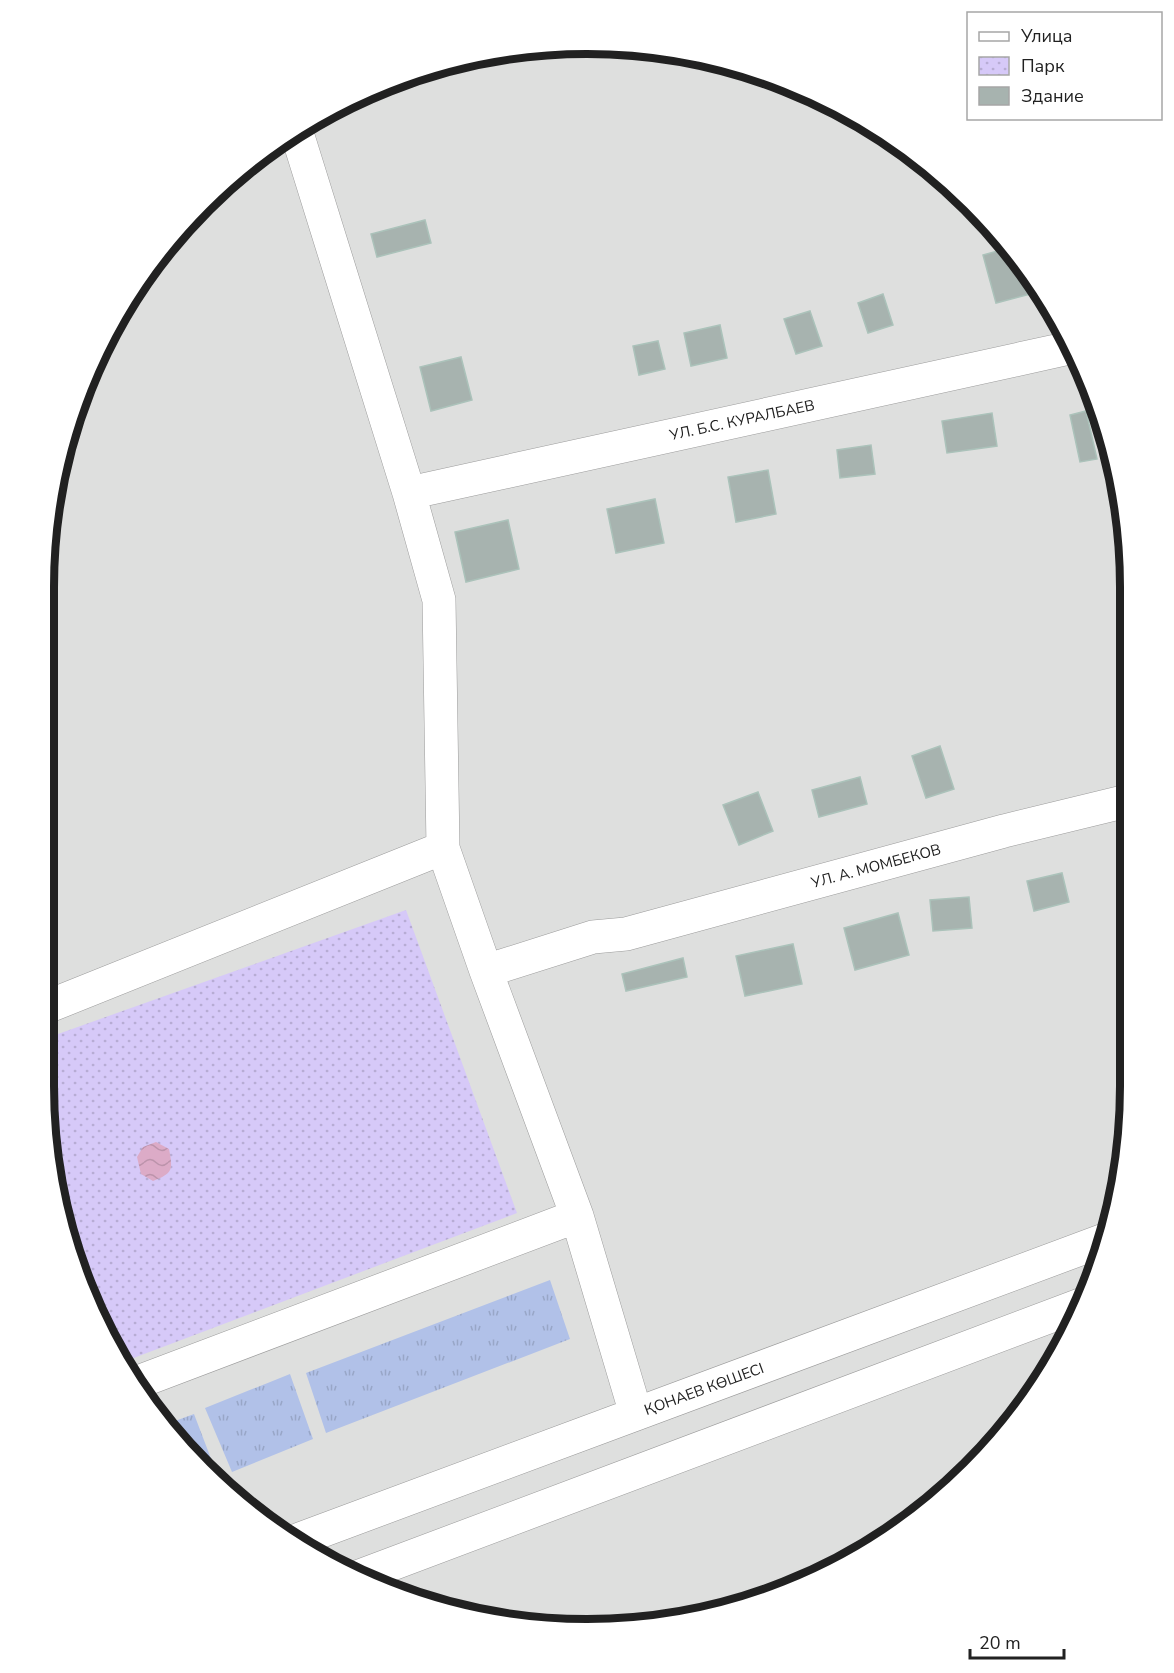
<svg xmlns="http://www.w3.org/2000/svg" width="1174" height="1673" font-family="'Nunito Sans',sans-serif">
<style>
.residential{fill:#dedfde}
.grass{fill:url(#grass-tufts)}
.park{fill:url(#park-dots)}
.water{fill:url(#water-waves)}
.building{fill:#a7b3af;stroke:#abc2ba;stroke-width:1.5}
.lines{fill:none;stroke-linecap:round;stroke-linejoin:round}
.minor-casing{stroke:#9b9b9b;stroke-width:34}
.minor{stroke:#fff;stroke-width:33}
.labels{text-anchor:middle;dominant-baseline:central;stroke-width:5;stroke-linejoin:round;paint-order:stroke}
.street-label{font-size:15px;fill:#212121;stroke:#fff}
.rim{fill:none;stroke:#212121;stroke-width:8}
</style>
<defs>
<pattern id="grass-tufts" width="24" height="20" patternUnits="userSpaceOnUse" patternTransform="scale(1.5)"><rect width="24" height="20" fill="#b1c1e8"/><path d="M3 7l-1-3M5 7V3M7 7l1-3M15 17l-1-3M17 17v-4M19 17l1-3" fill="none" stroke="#98a6c7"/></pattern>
<pattern id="park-dots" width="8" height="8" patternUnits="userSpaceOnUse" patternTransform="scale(1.5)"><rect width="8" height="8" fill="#d6c9f8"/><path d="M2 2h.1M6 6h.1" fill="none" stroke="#b7acd4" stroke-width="1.8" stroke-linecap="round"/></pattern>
<pattern id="water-waves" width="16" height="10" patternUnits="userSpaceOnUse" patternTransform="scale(1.5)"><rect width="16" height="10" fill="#dcabc7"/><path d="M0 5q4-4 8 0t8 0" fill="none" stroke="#bc93ab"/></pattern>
</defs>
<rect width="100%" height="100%" fill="#e8f1f0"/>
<path class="residential" d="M622,45L727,62L827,99L918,156L995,228L1075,347L1126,516L1129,1121L1112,1226L1075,1326L1018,1417L946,1494L827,1574L658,1625H516L379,1588L229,1495L135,1388L62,1227L44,1086V587L54,481L116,315L228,179L315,116L412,72L516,48Z"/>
<path class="grass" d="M550,1280L570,1339L326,1433L306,1373Z
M290,1374L313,1439L232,1472L205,1408Z
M194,1414L218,1477L214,1478L167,1424Z"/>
<path class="park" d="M406,910L517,1213L123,1362L62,1227L44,1086V1039Z"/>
<path class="water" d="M156,1142L169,1149C173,1170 173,1173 153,1181L141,1174L137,1157L143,1147Z"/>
<path class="building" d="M579,46L580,50L544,57L542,47Z
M425,220L431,243L377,257L371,234Z
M1008,248L1038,292L996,303L983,255Z
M883,294L893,325L868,333L858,303Z
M810,311L822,346L796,354L784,319Z
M720,325L727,358L691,366L684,333Z
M658,341L665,369L639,375L633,346Z
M461,357L472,400L431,411L420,367Z
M1086,411L1097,459L1080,462L1070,415Z
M992,413L997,446L947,453L942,421Z
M871,445L875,474L840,478L837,450Z
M768,470L776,514L736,522L728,477Z
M655,499L664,543L616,553L607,509Z
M508,520L519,569L466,582L455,532Z
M940,746L954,789L926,798L912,756Z
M860,777L867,804L819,817L812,790Z
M758,792L773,831L739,845L723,805Z
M1062,873L1069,902L1034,911L1027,881Z
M969,897L972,928L933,931L930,900Z
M898,913L909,955L855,970L844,928Z
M793,944L802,984L745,996L736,956Z
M683,958L687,977L626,991L622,974Z"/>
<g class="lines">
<g class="minor-casing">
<path id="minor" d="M296,130L409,493L439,600L443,848L486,971L577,1216L636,1414
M409,493L1074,347
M486,971L593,937L626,934L1004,831L1127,801
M44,1008L443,848
M133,1384L577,1216
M300,1539L1107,1239
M360,1576L1083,1304"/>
</g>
<use href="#minor" class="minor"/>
</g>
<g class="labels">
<g class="street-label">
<text transform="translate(742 420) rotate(-12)">УЛ. Б.С. КУРАЛБАЕВ</text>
<text transform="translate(876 866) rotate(-15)">УЛ. А. МОМБЕКОВ</text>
<text transform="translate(704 1389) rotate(-20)">ҚОНАЕВ КӨШЕСІ</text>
</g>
</g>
<path d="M0 0H1174V1673H0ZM587 54H587A533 533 0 0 1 1120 587V1086A533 533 0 0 1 587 1619H587A533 533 0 0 1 54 1086V587A533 533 0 0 1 587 54Z" fill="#fff" fill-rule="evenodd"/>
<path class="rim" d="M587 54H587A533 533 0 0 1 1120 587V1086A533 533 0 0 1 587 1619H587A533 533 0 0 1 54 1086V587A533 533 0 0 1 587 54Z"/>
<rect x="967" y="12" width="195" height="108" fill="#ffffff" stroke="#a6a6a6" stroke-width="1.5"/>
<rect x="979" y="32" width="30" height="9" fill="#ffffff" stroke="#a6a6a6" stroke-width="1.5"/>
<text x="1021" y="42" font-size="18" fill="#212121">Улица</text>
<rect x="979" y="57" width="30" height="18" fill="url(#park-dots)" stroke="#a6a6a6" stroke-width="1.5"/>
<text x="1021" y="72" font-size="18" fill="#212121">Парк</text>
<rect x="979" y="87" width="30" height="18" fill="#a7b3af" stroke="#a6a6a6" stroke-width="1.5"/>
<text x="1021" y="102" font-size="18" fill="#212121">Здание</text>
<path d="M970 1649v9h94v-9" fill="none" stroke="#212121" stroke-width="3"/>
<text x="979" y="1649" font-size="18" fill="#212121" stroke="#ffffff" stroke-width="4.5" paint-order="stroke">20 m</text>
</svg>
